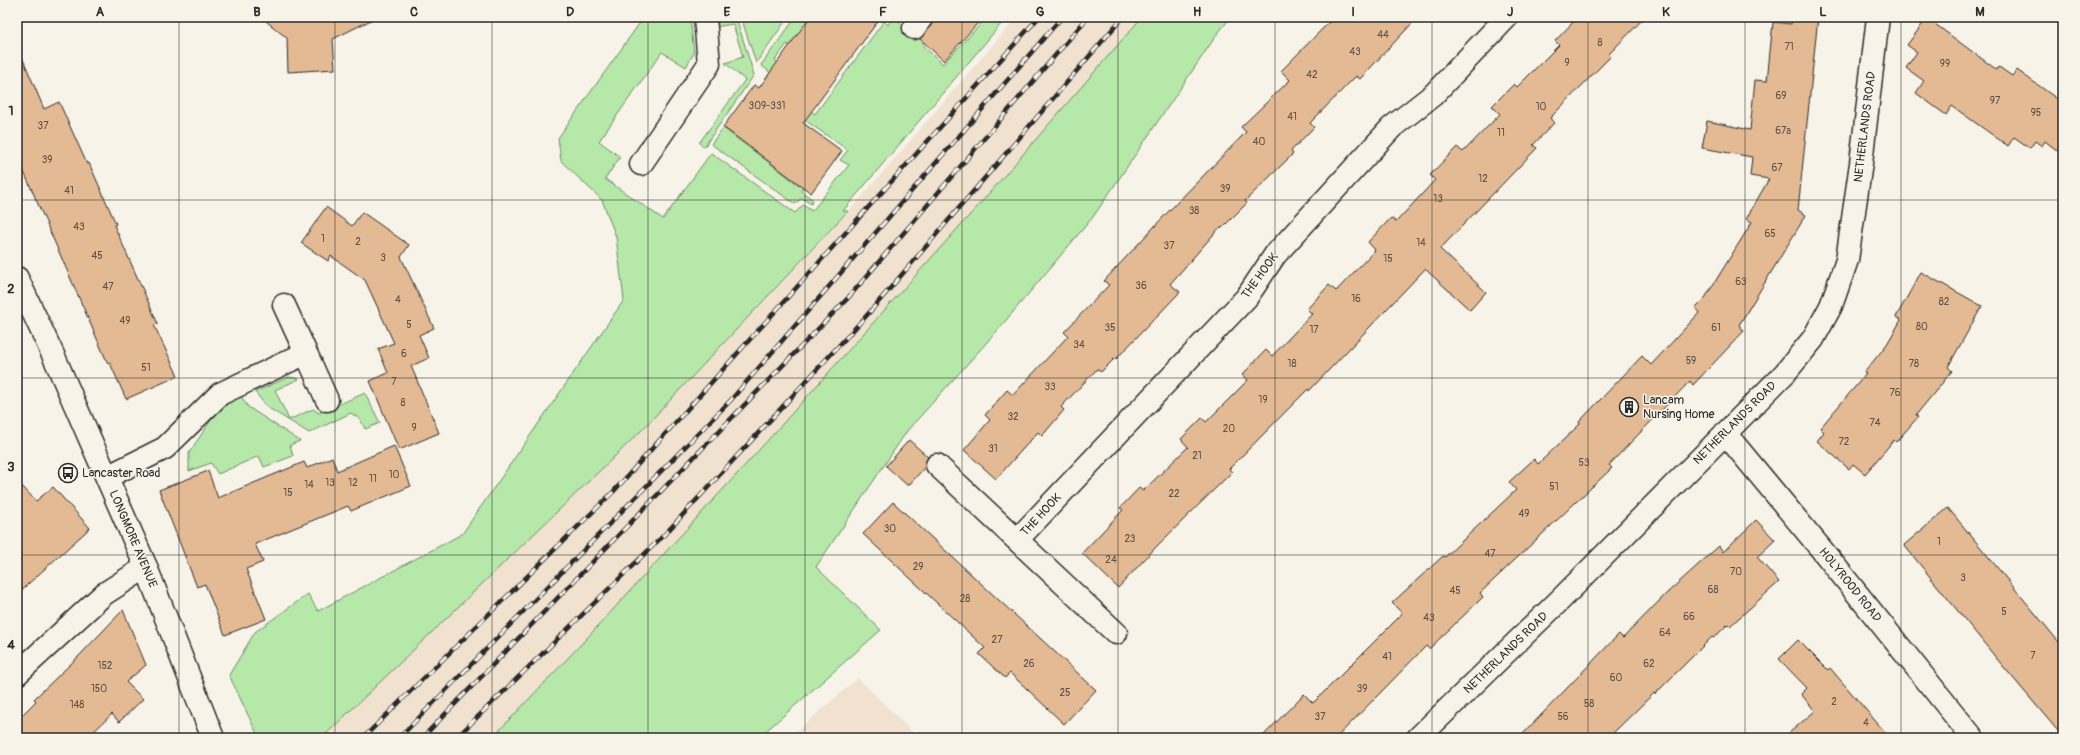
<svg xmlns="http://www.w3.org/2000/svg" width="2080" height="755" font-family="Pangolin,sans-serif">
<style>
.built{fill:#f1e2cf}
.green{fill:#b5e8a9;stroke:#708a6a}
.building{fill:#e4ba94;stroke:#2b2b2b}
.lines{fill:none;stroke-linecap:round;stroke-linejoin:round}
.minor-casing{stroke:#2b2b2b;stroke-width:25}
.major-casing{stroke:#2b2b2b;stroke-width:25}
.minor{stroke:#f7f3e8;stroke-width:22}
.major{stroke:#f7f3e8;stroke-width:22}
.rail-casing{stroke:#2b2b2b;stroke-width:4.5}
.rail{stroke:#f7f3e8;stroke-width:3;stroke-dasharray:9;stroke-linecap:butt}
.grid{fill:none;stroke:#2b2b2b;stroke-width:1;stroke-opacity:0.55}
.labels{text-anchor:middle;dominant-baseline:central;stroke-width:3;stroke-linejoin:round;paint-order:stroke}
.number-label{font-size:10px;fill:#594f45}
.street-label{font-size:12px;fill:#2b2b2b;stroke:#f7f3e8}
.poi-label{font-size:12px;fill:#2b2b2b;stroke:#f7f3e8;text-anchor:start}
.neatline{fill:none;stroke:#2b2b2b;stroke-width:1.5}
.grid-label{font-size:13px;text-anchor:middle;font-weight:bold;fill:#2b2b2b}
</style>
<rect width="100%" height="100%" fill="#f7f3e8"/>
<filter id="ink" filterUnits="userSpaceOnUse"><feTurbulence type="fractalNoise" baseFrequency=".025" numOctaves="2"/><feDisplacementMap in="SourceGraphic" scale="8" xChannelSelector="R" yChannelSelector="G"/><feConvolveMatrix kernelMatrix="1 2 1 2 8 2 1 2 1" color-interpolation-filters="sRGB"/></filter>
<g filter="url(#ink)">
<path class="built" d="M1017,17H1142L985,198L759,450L586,639L492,738H322L641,431L850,210Z
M858,678L918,738H789Z"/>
<path class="green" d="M644,17H690L694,53L686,67L662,52L599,141L620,157L605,179L663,219L711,153L795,213L803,205L812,211L849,165L840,160L848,150L793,112L799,103L815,114L884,21L888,25L893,17L925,41L922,45L943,64L987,17H1007L843,211H848L641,431L322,738H259L229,675L255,632L308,594L318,611L462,534L624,300L616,237L602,200L561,161L558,138Z
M714,17H736L754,75L704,147L699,143L745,80L725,63L743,57L733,24L715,27Z
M741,17H776L784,23L756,63Z
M796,17H803L811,23L792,48L787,44L775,60L779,64L772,74L761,65Z
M1142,17H1231L1218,33L1093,217L997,331L907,431L816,567L881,630L758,738H492L586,639L759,450L985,198Z
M723,128L803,188L801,191L813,200L811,204L802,198L795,204L711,144Z
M289,377L299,379L275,390L289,420L313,409L319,413L365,393L380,423L365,429L360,419L351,413L309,433L267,407L255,392Z
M241,396L248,407L300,441L290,445L293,456L264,467L259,456L218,474L211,463L189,471V453L223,402Z"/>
<path class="building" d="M261,17H377L333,39L335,69L288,72L287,38Z
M810,17H881L803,123L842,151L811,193L723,127L754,85L759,88Z
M934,17H983L944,61L920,39L932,24Z
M1334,17H1418L1360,79L1356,76L1310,123L1314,127L1291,151L1293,154L1245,201L1247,203L1221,229L1220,227L1170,284L1180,292L1116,359L1115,358L1101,372L1097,369L1061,407L1064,410L1042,436L1038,432L996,479L964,450L990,420L985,415L1007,390L1013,395L1068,336L1064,332L1109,285L1104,281L1166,214L1246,132L1241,127L1290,80L1281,71Z
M1578,17H1645L1609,54L1611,56L1550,118L1554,123L1533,145L1537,148L1440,249L1486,292L1470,310L1425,269L1309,391L1308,389L1229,469L1232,472L1157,546L1118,588L1082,553L1123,510L1120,508L1139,488L1143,491L1188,447L1181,439L1202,418L1206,422L1248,380L1242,375L1266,350L1272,356L1312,314L1307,309L1329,285L1336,291L1357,269L1375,250L1368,242L1391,218L1396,222L1435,180L1430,175L1457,147L1463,152L1500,114L1492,106L1514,84L1517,87L1559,45L1555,41Z
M1792,17H1818L1798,210L1806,215L1739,325L1744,331L1693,385L1690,381L1609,465L1612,468L1480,593L1483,597L1429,649L1426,646L1336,738H1261L1304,694L1313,703L1399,617L1402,613L1392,603L1443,556L1445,557L1516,490L1509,482L1534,459L1538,464L1580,424L1579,422L1642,356L1651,365L1700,312L1695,308L1705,298L1752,222L1746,219L1769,179L1750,176L1752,157L1702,148L1707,121L1750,130L1755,80L1767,81L1773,22L1791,24Z
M1927,18L1997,70L1999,67L2012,76L2017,70L2063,103V155L2045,141L2042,146L2035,141L2030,148L2014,137L2008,146L1952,106L1946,115L1916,93L1924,81L1906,68L1917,52L1907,45Z
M17,45L44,109L59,102L87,164L89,163L116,224L114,225L158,324L154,325L178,376L126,399L110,363L108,364L17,156Z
M326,207L352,226L362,212L409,245L401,257L434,328L419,335L429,358L411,366L439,433L399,450L370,381L388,373L378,349L394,343L365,280L331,256L328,261L301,243Z
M1921,272L1982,306L1948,367L1952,371L1916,415L1918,417L1896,442L1894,440L1865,474L1853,464L1849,469L1817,441L1824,432L1820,428L1866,374L1864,373L1887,344L1901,320L1896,317Z
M909,440L928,457L925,467L908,486L886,466Z
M394,446L411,486L351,511L348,506L255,544L263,562L246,569L266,619L225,635L205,584L197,587L159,490L208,471L218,498L304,462L307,468L332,457L337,471Z
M17,481L36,501L53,487L90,528L17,594Z
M893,502L1096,690L1064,724L1010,673L1005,678L979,654L985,648L863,534Z
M1948,508L2063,647V737L1997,659L1904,545Z
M1756,520L1775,540L1757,557L1779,582L1730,626L1728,624L1714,638L1712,637L1655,694L1654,693L1608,738H1519L1619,634L1623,638L1667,593L1719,546L1723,552Z
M123,610L146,665L126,682L143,699L119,722L112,714L87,738H17V720L36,701L34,699L79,656Z
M1798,640L1828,670L1830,668L1890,738H1783L1815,711L1801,694L1807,688L1779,659Z"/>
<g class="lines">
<g class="minor-casing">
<path id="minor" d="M914,28L922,17
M641,164L709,64L705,17
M284,305L306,353
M1725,433L1822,550L1973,738
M937,465L1116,633
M107,477L165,448L220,394L306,353L327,400
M1017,540L1247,297L1275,255L1392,127L1433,95L1507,17
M17,674L104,594L146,567
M1418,738L1561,599L1785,373L1813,339L1831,306L1847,260L1861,163L1878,17"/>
</g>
<g class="major-casing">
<path id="major" d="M17,278L55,359L146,567L213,738"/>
</g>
<use href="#minor" class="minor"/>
<use href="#major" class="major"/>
<g class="rail-casing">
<path id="rail" d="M363,738L614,491L1039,17
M399,738L730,401L1062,17
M422,738L848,298L1088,17
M456,738L666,533L868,314L1123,17"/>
</g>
<use href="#rail" class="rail"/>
</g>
</g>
<path class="grid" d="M179,17V738M335,17V738M492,17V738M648,17V738M805,17V738M962,17V738M1118,17V738M1275,17V738M1432,17V738M1588,17V738M1745,17V738M1901,17V738M17,200H2063M17,378H2063M17,555H2063"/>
<defs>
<g id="building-ring" transform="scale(1)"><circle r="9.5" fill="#f7f3e8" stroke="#2b2b2b" stroke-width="1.5"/><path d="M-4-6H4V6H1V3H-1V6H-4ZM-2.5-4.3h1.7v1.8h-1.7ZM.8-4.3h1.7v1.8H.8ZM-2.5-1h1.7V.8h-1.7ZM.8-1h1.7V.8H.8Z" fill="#2b2b2b"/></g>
<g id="bus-ring" transform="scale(1)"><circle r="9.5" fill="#f7f3e8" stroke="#2b2b2b" stroke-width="1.5"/><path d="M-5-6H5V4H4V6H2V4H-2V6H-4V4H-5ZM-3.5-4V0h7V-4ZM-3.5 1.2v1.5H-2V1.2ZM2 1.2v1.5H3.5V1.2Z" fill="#2b2b2b"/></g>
</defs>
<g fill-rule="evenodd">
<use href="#building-ring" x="1629" y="407"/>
<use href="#bus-ring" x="68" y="473"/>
</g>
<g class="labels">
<g class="number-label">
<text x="1383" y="35">44</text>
<text x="1600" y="43">8</text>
<text x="1789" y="47">71</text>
<text x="1355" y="52">43</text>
<text x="1567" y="63">9</text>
<text x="1945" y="64">99</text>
<text x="1312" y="75">42</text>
<text x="1781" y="96">69</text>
<text x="1995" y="101">97</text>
<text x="767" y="106">309-331</text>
<text x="1541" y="107">10</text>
<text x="2036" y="113">95</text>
<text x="1292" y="117">41</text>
<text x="43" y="126">37</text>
<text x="1783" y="131">67a</text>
<text x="1501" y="133">11</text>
<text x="1259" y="142">40</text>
<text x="47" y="160">39</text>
<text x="1777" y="168">67</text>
<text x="1483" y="179">12</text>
<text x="1225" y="189">39</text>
<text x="69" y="191">41</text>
<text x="1438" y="199">13</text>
<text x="1194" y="211">38</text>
<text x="79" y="227">43</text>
<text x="1770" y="234">65</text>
<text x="323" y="239">1</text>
<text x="358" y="242">2</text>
<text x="1421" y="243">14</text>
<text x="1169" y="246">37</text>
<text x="97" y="256">45</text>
<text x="383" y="258">3</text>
<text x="1388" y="259">15</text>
<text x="1741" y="282">63</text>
<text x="1141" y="286">36</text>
<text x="108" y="287">47</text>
<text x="1356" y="299">16</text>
<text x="398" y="300">4</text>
<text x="1944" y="302">82</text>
<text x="125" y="321">49</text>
<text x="409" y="325">5</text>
<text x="1922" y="327">80</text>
<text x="1110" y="328">35</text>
<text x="1716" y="328">61</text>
<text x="1314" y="330">17</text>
<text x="1079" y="345">34</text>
<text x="404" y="354">6</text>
<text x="1691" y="361">59</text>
<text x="1292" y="364">18</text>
<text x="1914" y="364">78</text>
<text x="146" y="368">51</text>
<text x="394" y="382">7</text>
<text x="1050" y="387">33</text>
<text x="1895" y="393">76</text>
<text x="1263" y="400">19</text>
<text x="403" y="403">8</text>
<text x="1013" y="417">32</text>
<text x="1875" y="423">74</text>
<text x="414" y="428">9</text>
<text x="1229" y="429">20</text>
<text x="1844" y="442">72</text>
<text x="993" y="449">31</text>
<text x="1197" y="456">21</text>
<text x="1584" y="463">53</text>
<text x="394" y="475">10</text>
<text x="373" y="479">11</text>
<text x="330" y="483">13</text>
<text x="353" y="483">12</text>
<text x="309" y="485">14</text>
<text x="1554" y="487">51</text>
<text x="288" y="493">15</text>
<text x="1174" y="494">22</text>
<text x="1524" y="514">49</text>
<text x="890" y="529">30</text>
<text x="1130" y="539">23</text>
<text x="1939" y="542">1</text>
<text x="1490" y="554">47</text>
<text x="1111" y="560">24</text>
<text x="918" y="567">29</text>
<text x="1736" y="572">70</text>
<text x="1963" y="578">3</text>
<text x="1713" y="590">68</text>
<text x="1455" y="591">45</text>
<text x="965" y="599">28</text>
<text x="2004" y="612">5</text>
<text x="1689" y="617">66</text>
<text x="1429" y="618">43</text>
<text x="1665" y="633">64</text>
<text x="997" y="640">27</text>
<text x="2033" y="656">7</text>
<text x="1387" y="657">41</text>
<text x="1029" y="664">26</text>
<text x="1649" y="664">62</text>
<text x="105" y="666">152</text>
<text x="1616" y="678">60</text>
<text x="99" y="689">150</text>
<text x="1362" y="689">39</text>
<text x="1065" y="693">25</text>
<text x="1834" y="702">2</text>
<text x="1589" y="704">58</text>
<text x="77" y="705">148</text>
<text x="1320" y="717">37</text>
<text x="1563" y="717">56</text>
<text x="1866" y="723">4</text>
</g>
<g class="street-label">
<text transform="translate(1865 127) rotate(-83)">NETHERLANDS ROAD</text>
<text transform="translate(1260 276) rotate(-54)">THE HOOK</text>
<text transform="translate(1735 423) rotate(-45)">NETHERLANDS ROAD</text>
<text transform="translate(1041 515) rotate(-47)">THE HOOK</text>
<text transform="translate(133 539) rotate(67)">LONGMORE AVENUE</text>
<text transform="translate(1850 585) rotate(51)">HOLYROOD ROAD</text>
<text transform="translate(1506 653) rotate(-44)">NETHERLANDS ROAD</text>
</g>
<g class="poi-label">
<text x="1643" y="400">Lancam<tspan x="1643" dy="14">Nursing Home</tspan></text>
<text x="82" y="473">Lancaster Road</text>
</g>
</g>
<rect width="2080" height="755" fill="none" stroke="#f7f3e8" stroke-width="44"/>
<rect x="22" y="22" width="2036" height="711" class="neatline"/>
<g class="grid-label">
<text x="100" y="16">A</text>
<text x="257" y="16">B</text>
<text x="414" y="16">C</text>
<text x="570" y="16">D</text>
<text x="727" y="16">E</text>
<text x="883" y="16">F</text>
<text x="1040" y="16">G</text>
<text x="1197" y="16">H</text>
<text x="1353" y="16">I</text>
<text x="1510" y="16">J</text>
<text x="1666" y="16">K</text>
<text x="1823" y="16">L</text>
<text x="1980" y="16">M</text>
<text x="11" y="115">1</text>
<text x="11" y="293">2</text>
<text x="11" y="471">3</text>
<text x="11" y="649">4</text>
</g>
</svg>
